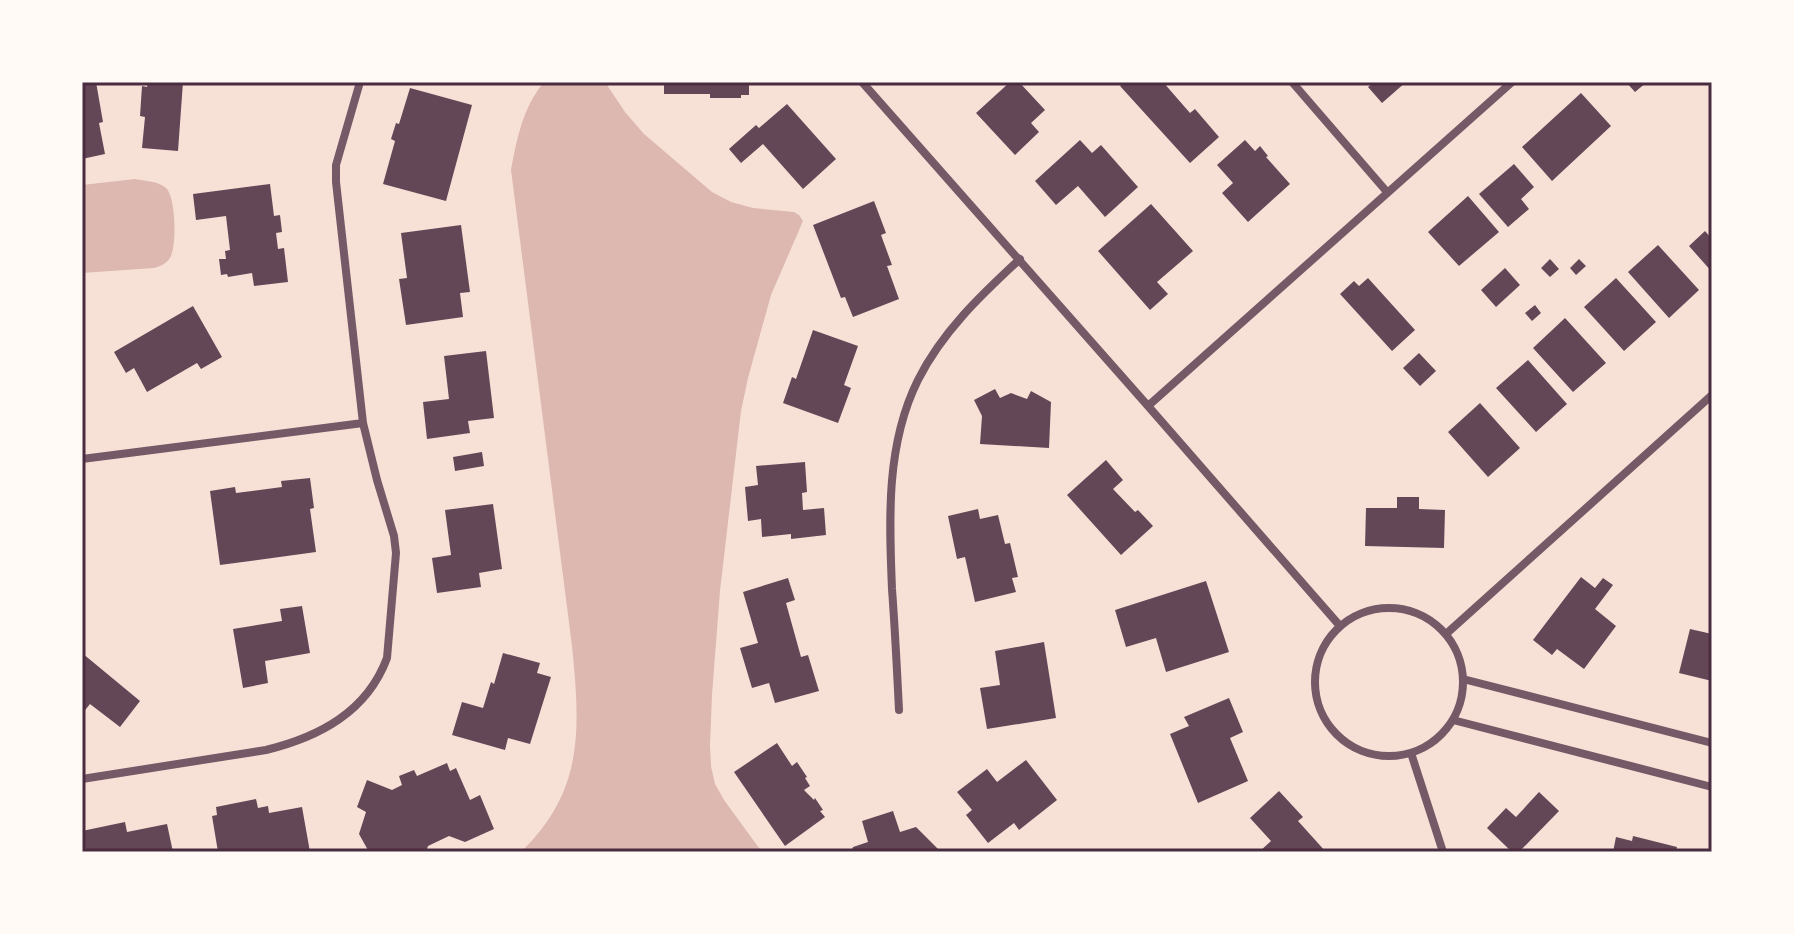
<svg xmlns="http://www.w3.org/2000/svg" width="1794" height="934" font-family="'Sofia Sans Condensed',sans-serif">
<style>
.water{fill:#dcb8b0}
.building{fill:#644757}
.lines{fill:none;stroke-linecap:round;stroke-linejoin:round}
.minor{stroke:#755966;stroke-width:8}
.neatline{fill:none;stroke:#4a2c40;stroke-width:3}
</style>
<rect width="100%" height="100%" fill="#f7e1d7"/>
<path class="water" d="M544,82H605L625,112L644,134L712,192L731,202L753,208L794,212L799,215L803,221L771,295L748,378L741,411L720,591L712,695L710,746L711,766L715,784L724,800L762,852H521C585,790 580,727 572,646L511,170C517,138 523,107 544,82Z
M135,179C145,181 158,181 166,188C176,197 177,246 170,258C166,264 161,266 154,268L82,273V185Z"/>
<path class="building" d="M82,82H96L103,122L99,123L105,154L82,159Z
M148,82H183L178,151L142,148L145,117L140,116L142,86L147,87Z
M664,82H749V95H741V98H710V94H664Z
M1010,82H1019L1045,110L1031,123L1039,132L1015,155L976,113Z
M1125,82H1163L1190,113L1195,109L1219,137L1190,163L1120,86Z
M1374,82H1406L1382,103L1368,87Z
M1626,82H1647L1635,92Z
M410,88L472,105L446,201L383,184L395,141L391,139L396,123L399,124Z
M1581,93L1611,126L1552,181L1522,147Z
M787,104L836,159L803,189L763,144L741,163L729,149L756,125L759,128Z
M1080,140L1092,153L1101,145L1138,187L1105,217L1078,186L1056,205L1035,181Z
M1245,140L1255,151L1260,146L1268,156L1266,157L1290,184L1248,222L1222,193L1233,183L1217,165Z
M1514,164L1534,187L1521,199L1529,209L1508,227L1479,194Z
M270,184L274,216L280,215L282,232L276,233L278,249L284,248L288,282L254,286L252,273L228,277L227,274L221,275L219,259H226L225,251L230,250L226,216L196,220L193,194Z
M1468,196L1499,232L1459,266L1428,232Z
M874,201L886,233L881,235L892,265L887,266L899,299L853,317L845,297L841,298L813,225Z
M1151,204L1193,251L1157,282L1168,294L1150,310L1098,251Z
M461,225L470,292L460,293L463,317L406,325L399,279L407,278L401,233Z
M1705,231L1712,239V272L1689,246Z
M1658,245L1699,290L1669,318L1628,272Z
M1550,259L1559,269L1550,277L1541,268Z
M1579,259L1586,266L1576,275L1570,268Z
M1505,268L1520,285L1496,307L1481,290Z
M1368,278L1415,330L1392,351L1340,294L1354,281L1359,286Z
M1616,278L1656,322L1624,351L1584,307Z
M1535,305L1541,313L1532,321L1525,313Z
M193,306L222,357L201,369L197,363L147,392L134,368L126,373L114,352Z
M1565,318L1606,363L1573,392L1533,348Z
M813,330L858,346L844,385L851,388L838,423L783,403L792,377L796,379Z
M486,351L494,418L468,421L470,433L427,439L423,402L449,399L444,356Z
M1419,353L1436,371L1420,386L1403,368Z
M1528,360L1567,404L1536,432L1496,388Z
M995,389L1000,398L1011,393L1027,399L1031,391L1051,402L1049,448L980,444L982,416L974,400Z
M1480,403L1520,448L1488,477L1448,432Z
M482,452L484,466L455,471L453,457Z
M1106,460L1123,480L1113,489L1135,512L1138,510L1153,526L1121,555L1067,495Z
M805,462L807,492L802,493L803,510L824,508L826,535L791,539V534L762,537L761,519L748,521L745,487L758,485L756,466Z
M310,478L314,508L310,509L316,552L220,565L210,491L235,487L236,493L282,487L281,481Z
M1397,497H1419V509L1445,510L1444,548L1365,546L1366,508H1397Z
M493,504L502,569L479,573L481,587L437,593L432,558L451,555L445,510Z
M978,509L980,519L998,515L1005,544L1010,543L1018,577L1012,578L1016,592L975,602L965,557L957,559L948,516Z
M1581,577L1595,588L1603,578L1613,585L1595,609L1616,626L1584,669L1557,649L1552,655L1533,640Z
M788,578L795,600L786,603L801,657L808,655L819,691L775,703L769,683L752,688L740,648L758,643L743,592Z
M1206,581L1229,652L1166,672L1156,638L1126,647L1115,610Z
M302,606L310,653L265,661L268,683L243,688L233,629L282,621L280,609Z
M1690,629L1712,634V681L1679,673Z
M1044,642L1056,718L987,729L980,688L1000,685L995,651Z
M82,653L140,701L120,727L90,704L82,714Z
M503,653L540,663L537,673L551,677L530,744L508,738L505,750L452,735L462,702L483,708L491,682L494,684Z
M1229,698L1243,732L1230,738L1248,781L1198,803L1170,734L1189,726L1184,717Z
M777,743L792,766L797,762L807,777L805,778L810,786L804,790L814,800L815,798L823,810L820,811L825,817L785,846L734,772Z
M1026,760L1057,800L1019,830L1014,823L988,843L966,815L972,810L957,792L987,769L997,782Z
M447,763L450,771L456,768L470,800L480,795L494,829L465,842L449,836L428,846L426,852H373L372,850L369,852L359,834L366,812L357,807L367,780L392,790L402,785L399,776L414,770L417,776Z
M1279,791L1303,817L1298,821L1326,852H1259L1271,841L1250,818Z
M1539,792L1559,811L1519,852H1512L1487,828L1506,808L1516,817Z
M256,799L258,808L268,806L269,813L302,807L310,852H218L212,816L217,815L216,807Z
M893,811L900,832L916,827L941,852H851L853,847L868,842L862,821Z
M125,822L127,832L167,824L173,852H85L82,831Z
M1633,836L1677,847L1676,852H1613L1616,837L1632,841Z"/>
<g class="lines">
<path class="minor" d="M862,82L1148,406L1340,626
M1292,82L1387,192
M1148,406L1512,82
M82,459L363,423
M1315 682a74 74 0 1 1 148 0a74 74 0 1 1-148 0Z
M1446,634L1712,395
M1463,679L1712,743
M899,710C897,670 895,629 892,589C889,518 886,444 918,380C942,332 981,295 1020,259
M1453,720L1712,787
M1411,753L1443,852
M82,779L266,750C319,737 367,712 387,658L396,553L394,536L377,480L363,423L336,182V165L360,82"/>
</g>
<rect width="1794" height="934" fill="none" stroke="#fffaf5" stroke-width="168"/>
<rect x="84" y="84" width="1626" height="766" class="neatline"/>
</svg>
